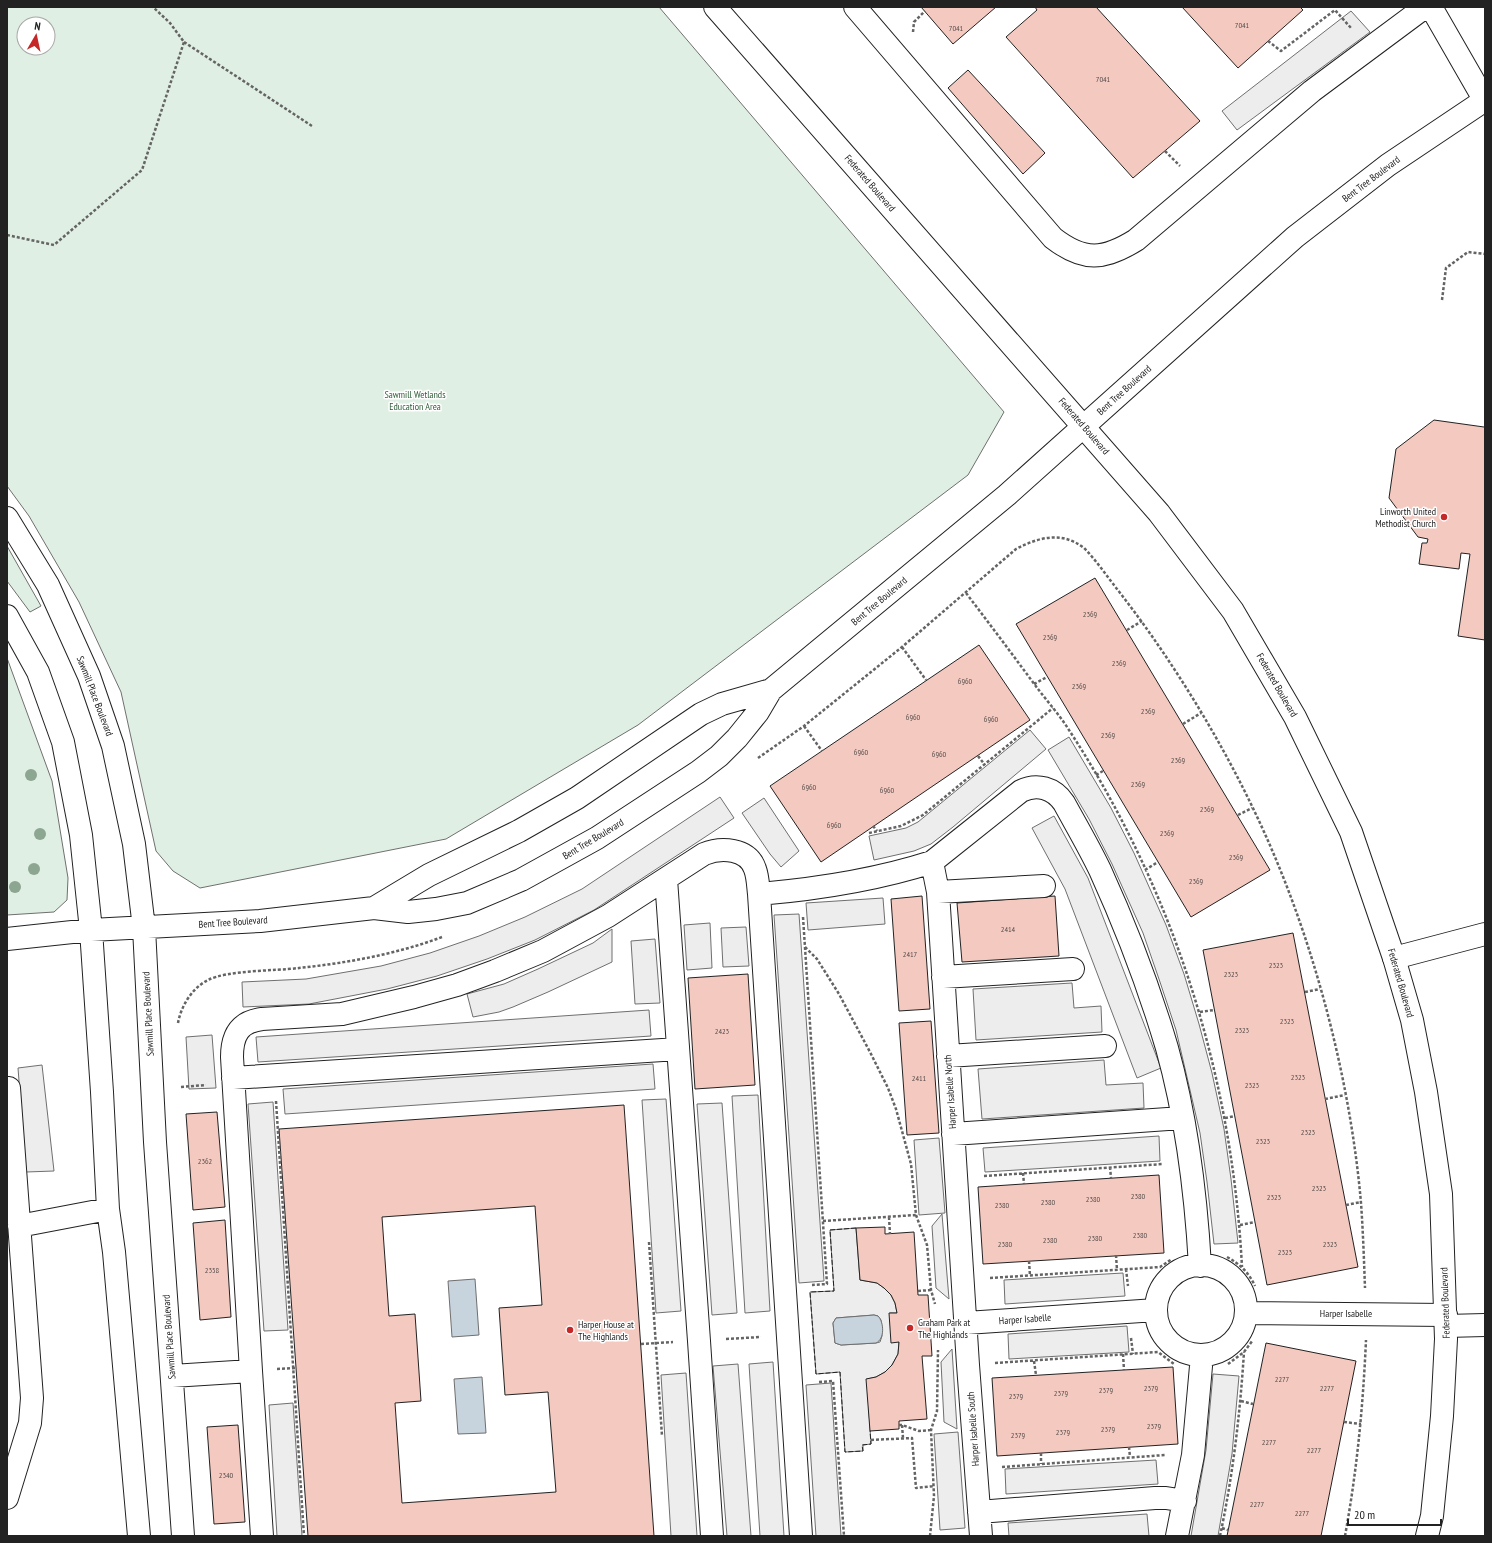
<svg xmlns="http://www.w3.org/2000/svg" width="1492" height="1543" font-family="'PT Sans Narrow',sans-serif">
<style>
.green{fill:#e0efe3;stroke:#6f6f6f;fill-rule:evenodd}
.parking{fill:#ededed;stroke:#6f6f6f;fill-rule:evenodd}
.water{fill:#c7d3dd;stroke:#6f6f6f}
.building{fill:#f3c9c0;stroke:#222;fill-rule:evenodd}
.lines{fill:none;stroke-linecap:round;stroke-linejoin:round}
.minor-casing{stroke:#222;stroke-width:24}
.major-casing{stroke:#222;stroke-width:24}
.path{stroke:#646464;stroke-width:2.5;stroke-dasharray:3 2;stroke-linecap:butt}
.minor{stroke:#fff;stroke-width:22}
.major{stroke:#fff;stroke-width:22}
.fence{stroke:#222;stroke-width:1;stroke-dasharray:5 2;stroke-linecap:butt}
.tree{fill:#8da692}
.poi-dot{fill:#c62828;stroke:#fff;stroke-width:1.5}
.labels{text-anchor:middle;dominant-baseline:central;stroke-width:3;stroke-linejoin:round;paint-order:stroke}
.number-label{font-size:8px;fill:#564c4a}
.street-label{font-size:10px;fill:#222;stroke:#fff}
.park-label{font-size:10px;fill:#2f5e38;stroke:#fff}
.poi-label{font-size:10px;fill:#222;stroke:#fff;text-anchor:start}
</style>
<rect width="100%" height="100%" fill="#fff"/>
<path class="green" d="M7,7H659L1004,412L968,475L638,725L446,839L200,888L173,871L156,851L121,692L79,602L29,516L7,486ZM24,24H48V48H24Z
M7,546L41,606L30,612L7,581Z
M7,658L52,781L68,878L67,900L54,912L7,915Z"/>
<path class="parking" d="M1351,11L1370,32L1237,130L1222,111Z
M1030,730L1046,749L953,827L931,844L914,851L874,860L869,836L906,828L918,822Z
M1069,737L1111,808L1134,853L1166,925L1184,974L1199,1024L1212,1073L1224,1129L1231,1179L1238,1243L1214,1244L1207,1182L1200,1133L1176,1030L1160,982L1143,933L1112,864L1089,819L1048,750Z
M720,797L734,818L594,910L535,940L487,959L437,976L387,989L309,1004L243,1007L242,982L306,979L381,966L430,953L479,936L525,917L582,889Z
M764,798L799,851L781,867L770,854L742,813Z
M1054,816L1088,878L1161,1068L1137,1078L1065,889L1032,828Z
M883,898L885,924L808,930L806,903Z
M799,914L824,1281L799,1283L774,915Z
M710,923L712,968L687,970L684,925Z
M746,927L749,966L723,967L721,928Z
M612,929V962L548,992L513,1007L499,1012L473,1017L467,994L504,984L538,969L593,943Z
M655,939L660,1003L635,1004L631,941Z
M1072,983L1074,1008L1101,1006L1102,1032L976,1040L973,989Z
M649,1010L651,1036L258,1062L256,1037Z
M212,1035L216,1088L189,1089L186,1037Z
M1104,1060L1106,1085L1143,1083L1144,1108L982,1119L978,1069Z
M653,1064L655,1089L285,1114L283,1089Z
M42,1065L54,1171L26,1172L18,1068Z
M758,1095L770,1311L745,1313L732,1096Z
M666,1099L681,1311L656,1313L642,1100Z
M273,1102L288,1330L264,1331L248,1104Z
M722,1103L737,1313L712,1315L697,1104Z
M1159,1136L1160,1161L985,1172L983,1148Z
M939,1138L945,1213L919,1215L914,1140Z
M942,1214L949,1299L936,1288L932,1226Z
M856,1228L860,1280L877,1283L884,1288L891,1295L895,1303L897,1313H890L899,1342L898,1354L892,1365L885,1372L876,1377L867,1379L871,1444L863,1445V1451L845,1452L840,1372L816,1374L810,1292L834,1291L830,1230ZM874,1315L878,1316L881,1320L882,1336L880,1342L876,1343L841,1345L835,1343L833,1323L836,1318Z
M1123,1273L1125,1296L1005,1304L1004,1280Z
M1127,1326L1129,1352L1009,1359L1008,1334Z
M952,1349L957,1429L944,1422L941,1362Z
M773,1362L784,1536H760L749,1364Z
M738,1364L751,1536H727L713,1366Z
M686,1373L697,1536H671L661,1375Z
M1213,1374L1239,1376L1232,1454L1218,1536H1191L1206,1450Z
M831,1383L841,1536H816L806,1385Z
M293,1403L302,1536H277L269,1405Z
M958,1432L965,1528L940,1530L934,1434Z
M1156,1460L1158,1484L1006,1494L1005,1469Z
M1147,1514L1149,1536H1009L1008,1523Z"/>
<path class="water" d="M475,1279L479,1335L452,1337L448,1281Z
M874,1315L878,1316C884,1322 885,1339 876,1343L841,1345L835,1343L833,1323L836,1318Z
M482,1377L486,1433L458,1434L454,1379Z"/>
<path class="building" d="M921,7H996L953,44Z
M1035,7H1096L1200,121L1133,178L1006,37L1037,10Z
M1182,7H1300L1303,10L1238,68Z
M968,70L1045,153L1023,174L948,88Z
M1434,420L1484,427L1485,428V640L1458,636L1470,554L1461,553L1459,569L1419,564L1422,543H1427L1428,539L1418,537L1389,498L1396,449Z
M1095,578L1270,870L1191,917L1016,624Z
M979,645L1030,720L821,862L770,786Z
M922,896L930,1009L899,1011L891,899Z
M1055,896L1059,956L962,962L957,903Z
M1293,933L1358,1267L1267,1285L1203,950Z
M748,974L755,1085L695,1089L688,978Z
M931,1021L939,1133L907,1135L899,1023Z
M624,1105L654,1536H308L279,1129ZM535,1206L542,1305L499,1308L505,1395L548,1392L556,1492L402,1503L395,1403L421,1401L415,1314L389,1316L382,1217Z
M217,1112L225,1207L193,1210L186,1114Z
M1159,1175L1164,1253L983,1264L978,1187Z
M225,1220L231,1317L200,1320L193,1223Z
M885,1227V1234L914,1232L918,1295H928L932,1356H922L927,1419L899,1421V1429L870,1431L866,1379L876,1377L885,1372L892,1365L898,1354L899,1342L891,1343L889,1313H897L895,1303L891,1295L884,1288L877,1283L860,1280L856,1228Z
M1266,1343L1356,1361L1321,1536H1227Z
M1173,1367L1178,1444L997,1456L992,1378Z
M238,1425L245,1522L214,1524L207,1427Z"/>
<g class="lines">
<g class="minor-casing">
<path id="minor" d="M855,7L1053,238C1084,262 1104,260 1136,240L1312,91L1425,7
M1431,7L1485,101
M7,518L48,585L89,676L113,746L134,844L144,928L155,1142L183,1536
M7,616L38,672L63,742L81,835L91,930L102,1092L108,1209L114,1252L139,1536
M932,862L938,892L968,1365L981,1536
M666,879L699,1341L712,1536
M938,892L1044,886
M759,894C818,889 876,880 932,862L1021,791C1037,783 1054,788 1064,803C1076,825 1089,847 1100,870C1126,927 1149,987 1167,1048C1186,1116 1196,1195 1200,1266
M374,908L429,875L519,831L577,798L701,714L722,704L771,690
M7,939L91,930L260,921L374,908L408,912L436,909L467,903L521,880L597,838L698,772L719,756L737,738L758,712L771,690L1007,495L1084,426
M1394,958L1485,934
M943,977L1073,969
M948,1056L1105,1046
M233,1078L678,1049
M953,1134L1182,1118
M19,1226L108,1209
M1156 1310a45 45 0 1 1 90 0a45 45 0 1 1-90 0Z
M1246,1313L1446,1315
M966,1323L1156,1310
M1446,1326L1485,1325
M251,1371L262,1536
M172,1376L251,1371L232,1057C232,1035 239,1022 262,1019L342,1014L414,997L457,985L495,971L543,951L608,916L704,854C721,847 748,848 755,869C758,877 758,886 759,894L801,1536
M7,1498L30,1423L32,1398L9,1088
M979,1512L1155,1498H1166L1185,1501
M1177,1536L1193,1455L1202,1355"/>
</g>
<g class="major-casing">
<path id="major" d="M715,7L1159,513L1233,611L1295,717L1351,832L1394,958L1412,1020L1426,1092L1441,1194L1446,1339L1442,1416L1432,1516L1427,1536
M1084,426L1295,237L1388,165L1485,100"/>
</g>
<path class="path" d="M913,32L914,22L925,11
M1268,41L1281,51L1335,10L1351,28
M184,42L312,126
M1165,151L1180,166
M7,235L54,245L142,170L184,42L170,23L153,7
M1442,300L1446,268L1468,252L1485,254
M966,593C989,623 1012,654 1035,685C1046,700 1059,714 1069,730C1174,891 1232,1075 1242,1267
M1127,630L1142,621
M902,647L926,680
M1034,684L1047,677
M1183,724L1201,713
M804,726L822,751
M978,756L985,765
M758,758L804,726L902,647L1016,549C1039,537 1062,531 1084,548C1096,560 1106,575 1117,589C1142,621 1165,654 1187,689C1219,740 1248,794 1272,850C1318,957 1351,1087 1361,1203C1363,1231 1364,1260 1365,1288
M1096,775L1103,771
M1238,815L1252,808
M873,826L877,831
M869,833L901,826L923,815L1053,708
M1145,870L1158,862
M803,917L827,1284L812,1285
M805,947L817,959L839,994L870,1052L888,1088L896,1109L911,1164L916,1215L927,1245L931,1290L935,1304
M1305,992L1320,989
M1200,1012L1214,1010
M178,1023C181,1006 192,988 208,980C228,970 275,971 299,968C347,963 397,954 442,937
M181,1087L206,1085
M1325,1099L1345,1095
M276,1101L304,1536
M1225,1118L1235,1116
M1110,1167L1111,1178
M1023,1173L1024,1184
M984,1176L1163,1164
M1346,1205L1361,1202
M889,1217L890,1234
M823,1221L916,1215
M1240,1225L1255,1222
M649,1242L662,1436
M1116,1255L1117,1270
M1227,1257C1240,1264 1249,1273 1255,1286
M1029,1261L1030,1276
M1126,1269L1128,1286
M990,1278L1160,1267L1172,1259
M918,1291L931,1290
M1131,1338L1133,1354
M726,1339L761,1337
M641,1344L673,1342
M1123,1354L1124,1370
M1034,1361L1036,1375
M995,1363L1158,1352L1174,1364
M1228,1364L1244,1352L1253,1340
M277,1369L296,1368
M819,1382L833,1381L844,1536
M1241,1401L1253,1404
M1344,1422L1361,1424
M899,1425H902L919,1431L931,1430
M902,1425L903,1438
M871,1440L912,1438L916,1488L934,1486
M1129,1447L1130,1457
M1041,1453V1464
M1002,1467L1165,1455
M1222,1528L1228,1530
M930,1536L934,1496L931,1430L937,1411L938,1350
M1220,1536C1233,1475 1240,1414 1244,1352
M1345,1536C1357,1470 1363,1407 1366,1340"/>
<use href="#minor" class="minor"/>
<use href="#major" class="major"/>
<path class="fence" d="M856,1228L830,1230L834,1291L810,1292L816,1374L840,1372L845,1452L863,1451L862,1445L871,1444L870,1431"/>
</g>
<g class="tree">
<circle cx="31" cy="775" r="6"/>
<circle cx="40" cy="834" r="6"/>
<circle cx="34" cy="869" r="6"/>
<circle cx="15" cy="887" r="6"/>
</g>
<g class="poi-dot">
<circle cx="1444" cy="517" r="4"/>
<circle cx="910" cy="1328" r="4"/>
<circle cx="570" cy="1330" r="4"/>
</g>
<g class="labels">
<g class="number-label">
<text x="1242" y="25">7041</text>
<text x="956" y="28">7041</text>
<text x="1103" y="79">7041</text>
<text x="1090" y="614">2369</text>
<text x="1050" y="637">2369</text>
<text x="1119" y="663">2369</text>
<text x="965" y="681">6960</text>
<text x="1079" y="686">2369</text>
<text x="1148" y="711">2369</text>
<text x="913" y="717">6960</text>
<text x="991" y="719">6960</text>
<text x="1108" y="735">2369</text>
<text x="861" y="752">6960</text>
<text x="939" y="754">6960</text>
<text x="1178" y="760">2369</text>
<text x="1138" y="784">2369</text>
<text x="809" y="787">6960</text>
<text x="887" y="790">6960</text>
<text x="1207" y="809">2369</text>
<text x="834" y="825">6960</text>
<text x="1167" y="833">2369</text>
<text x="1236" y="857">2369</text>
<text x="1196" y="881">2369</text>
<text x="1008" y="929">2414</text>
<text x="910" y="954">2417</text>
<text x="1276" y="965">2323</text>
<text x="1231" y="974">2323</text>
<text x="1287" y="1021">2323</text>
<text x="1242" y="1030">2323</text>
<text x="722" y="1031">2423</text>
<text x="1298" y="1077">2323</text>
<text x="919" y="1078">2411</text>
<text x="1252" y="1085">2323</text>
<text x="1308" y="1132">2323</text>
<text x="1263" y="1141">2323</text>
<text x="205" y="1161">2362</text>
<text x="1319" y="1188">2323</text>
<text x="1138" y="1196">2380</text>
<text x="1274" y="1197">2323</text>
<text x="1093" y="1199">2380</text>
<text x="1048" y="1202">2380</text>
<text x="1002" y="1205">2380</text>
<text x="1140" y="1235">2380</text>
<text x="1095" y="1238">2380</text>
<text x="1050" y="1240">2380</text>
<text x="1005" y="1244">2380</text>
<text x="1330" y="1244">2323</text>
<text x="1285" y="1252">2323</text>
<text x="212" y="1270">2358</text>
<text x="1282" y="1379">2277</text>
<text x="1151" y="1388">2379</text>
<text x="1327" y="1388">2277</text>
<text x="1106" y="1390">2379</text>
<text x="1061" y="1393">2379</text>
<text x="1016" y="1396">2379</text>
<text x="1154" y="1426">2379</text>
<text x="1108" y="1429">2379</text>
<text x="1063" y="1432">2379</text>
<text x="1018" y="1435">2379</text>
<text x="1269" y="1442">2277</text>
<text x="1314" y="1450">2277</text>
<text x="226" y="1475">2340</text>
<text x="1257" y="1504">2277</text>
<text x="1302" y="1513">2277</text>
</g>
<g class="street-label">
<text transform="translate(1371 179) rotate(-37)">Bent Tree Boulevard</text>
<text transform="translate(870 183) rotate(49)">Federated Boulevard</text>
<text transform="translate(1124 390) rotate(-42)">Bent Tree Boulevard</text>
<text transform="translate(1084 426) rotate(49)">Federated Boulevard</text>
<text transform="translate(879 601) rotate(-40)">Bent Tree Boulevard</text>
<text transform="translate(1277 685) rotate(60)">Federated Boulevard</text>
<text transform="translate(95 696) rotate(69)">Sawmill Place Boulevard</text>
<text transform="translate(593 839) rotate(-31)">Bent Tree Boulevard</text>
<text transform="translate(233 922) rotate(-4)">Bent Tree Boulevard</text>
<text transform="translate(1401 983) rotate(74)">Federated Boulevard</text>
<text transform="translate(148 1014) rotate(-93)">Sawmill Place Boulevard</text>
<text transform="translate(950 1092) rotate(-94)">Harper Isabelle North</text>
<text transform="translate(1445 1303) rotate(-92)">Federated Boulevard</text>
<text x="1346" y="1313">Harper Isabelle</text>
<text transform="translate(1025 1319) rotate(-4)">Harper Isabelle</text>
<text transform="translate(169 1337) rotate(-94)">Sawmill Place Boulevard</text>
<text transform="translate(973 1429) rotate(-94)">Harper Isabelle South</text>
</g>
<g class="park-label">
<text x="415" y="394">Sawmill Wetlands<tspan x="415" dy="12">Education Area</tspan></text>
</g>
<g class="poi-label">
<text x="1436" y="511" text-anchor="end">Linworth United<tspan x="1436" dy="12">Methodist Church</tspan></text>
<text x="918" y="1322">Graham Park at<tspan x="918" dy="12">The Highlands</tspan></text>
<text x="578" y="1324">Harper House at<tspan x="578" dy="12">The Highlands</tspan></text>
</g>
</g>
<rect width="1492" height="1543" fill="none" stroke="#222222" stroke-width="16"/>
<g transform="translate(36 36) rotate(9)"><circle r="19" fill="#ffffff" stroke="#a7a7a7"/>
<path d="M0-3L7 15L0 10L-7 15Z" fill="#c62828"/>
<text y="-6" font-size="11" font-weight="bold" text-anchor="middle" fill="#222222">N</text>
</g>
<path d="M1348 1519v6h93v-6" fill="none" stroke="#222222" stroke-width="2"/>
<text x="1354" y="1519" font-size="12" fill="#222222" stroke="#ffffff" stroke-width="3" paint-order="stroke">20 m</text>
</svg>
